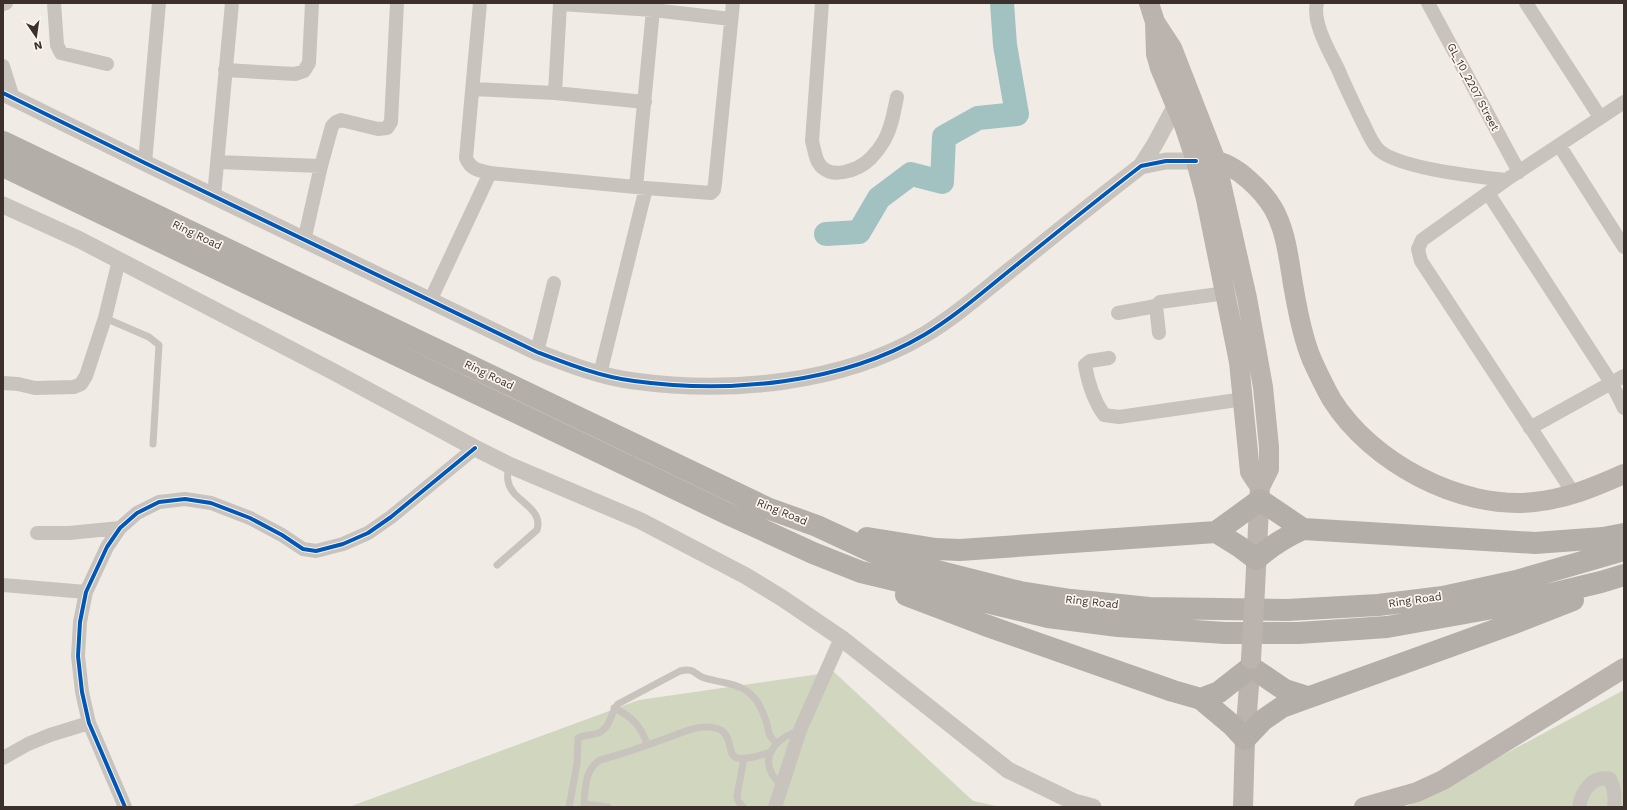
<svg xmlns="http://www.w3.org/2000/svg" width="1627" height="810" font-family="'Work Sans',sans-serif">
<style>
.green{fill:#d1d6bf}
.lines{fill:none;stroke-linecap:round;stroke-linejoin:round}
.river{stroke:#a1c2c1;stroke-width:24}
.service{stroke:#c9c3be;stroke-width:7}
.minor{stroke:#c9c3be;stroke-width:14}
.tertiary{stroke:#c9c3be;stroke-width:17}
.secondary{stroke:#bab3ae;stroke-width:20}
.trunk{stroke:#b4aea8;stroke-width:22}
.secondary-bridge{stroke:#bab3ae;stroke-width:20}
.cycleway-casing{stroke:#fbf5ee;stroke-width:6}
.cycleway{stroke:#0057b8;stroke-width:4}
.labels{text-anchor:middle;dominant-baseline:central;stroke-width:3.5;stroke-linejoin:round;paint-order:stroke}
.street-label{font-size:11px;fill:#3b302b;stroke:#fbf5ee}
</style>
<rect width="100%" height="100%" fill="#f0ebe5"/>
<path class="green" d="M834,672L973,801L1001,807H349L639,700Z
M1624,690V807H1406Z"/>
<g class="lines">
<path class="river" d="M826,234L859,232L879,198L911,174L942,182L944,137L978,118L1017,114L1005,45L1002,3"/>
<path class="service" d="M105,318L149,337L159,345L153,444
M497,565L537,530C544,507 511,501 508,481C507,476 508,470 509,465
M614,708C631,716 642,726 647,745
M782,786C779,782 774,778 772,774C760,752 782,736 800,730
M569,807L577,764L578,738C585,734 595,736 602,731C611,725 611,711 618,704L680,671C697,667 693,676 708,679C739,686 755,686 766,721C770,732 766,733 776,743
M608,807L584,804C585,789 585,769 600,760C623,754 645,746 667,738C680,734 691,727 705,727C739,726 723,756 738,758C748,760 761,755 771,752
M743,807L738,801L737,796L744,758"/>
<path class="minor" d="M54,3L57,45L61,53L107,64
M480,3L466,158C471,170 479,170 490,173L646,188L711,193L714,190L715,183L733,3
M822,3L812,141C814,148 815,156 818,162C829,182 859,170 871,158C876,153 881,146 884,141C892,127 894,111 897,97
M1317,3C1312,22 1329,51 1338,69C1345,86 1353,102 1361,119C1366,128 1370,140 1377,148C1393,168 1480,177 1506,180
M1428,3L1519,172
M1526,3L1600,117
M3,4L6,3
M3,66L13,98
M225,70L295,74L304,71L309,63L312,3
M473,89L555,93L560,4L653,10L731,19
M555,93L645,102
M1559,145L1624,247
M218,162L321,166L332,126L336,122L341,120L378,129L387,128L391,122L397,3
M145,163L159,3
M636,187L653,10
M1488,193L1612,384L1624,408
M214,196L232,3
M304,241L321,166
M430,301L490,173
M1118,313L1156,306
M1159,333L1156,306L1160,302L1226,293
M537,352L554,283
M1109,358L1090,361L1085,365C1088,382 1094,401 1104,415L1119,417L1244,399
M600,374L646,188
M3,383L18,384L35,388L74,387L81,384L86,376L105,318L119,260
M1530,428L1624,376
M1574,494L1421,261L1418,249L1422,240L1506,180L1624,102
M37,533H69L120,528
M3,585L86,592
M3,758L28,744L50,735L89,723
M125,807L89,723L82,692L78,656L80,622L86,592L107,547L120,528L137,513L159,502L185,499L211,503L250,518L282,535L303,549L316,551L343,544L368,533L391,517L475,448
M775,807L800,730L841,638
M1579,807C1582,791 1592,775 1610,779C1615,789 1615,797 1614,807"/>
<path class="tertiary" d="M3,93L145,163L537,352C568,364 601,377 634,381C729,394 841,384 924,335C956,316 985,290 1014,267C1056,233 1098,199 1141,166L1166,161H1196
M1141,166L1155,144L1176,105
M3,205L80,240L334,372L475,448L509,465L641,521L746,576L782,598L841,638L1008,770L1074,802L1093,807"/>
<path class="secondary" d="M1149,3L1155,22L1156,54L1160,68L1185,128L1196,161L1206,199L1239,362L1250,472L1260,487
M1155,22L1172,48L1216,161L1247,298L1263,387L1269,447V469L1260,487L1255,589
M1196,161C1202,161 1209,160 1215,161C1236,164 1263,191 1273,208C1287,232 1289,263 1294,290C1298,313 1303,339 1312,360C1318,373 1325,388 1332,400C1371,462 1460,510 1534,502C1566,499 1595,487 1624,474
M1243,807L1245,739L1251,659
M1364,807L1417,792L1443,780L1624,668"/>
<path class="trunk" d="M3,142L767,508L817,526L873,552L901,562L1020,592L1071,600L1149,608L1287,610L1378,605L1443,597L1516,581L1624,550
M3,166L726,513L813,553L861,572L1048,617L1118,626L1225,633H1299L1387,627L1493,608L1601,582L1624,575
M1216,532L1260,500L1303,529
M867,538L936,549L960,550L1216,532L1240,547L1256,559C1271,546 1285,537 1303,529L1535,543L1603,538L1624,534
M906,595L985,625L1173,691L1201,699L1232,725L1245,739L1263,720L1282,707L1509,625L1573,600
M1201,699L1219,692L1251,667L1285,690L1307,697"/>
<path class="secondary-bridge" d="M1251,659L1255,589"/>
<g class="cycleway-casing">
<path id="cycleway" d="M3,93L145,163L537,352C568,364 601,377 634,381C729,394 841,384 924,335C956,316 985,290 1014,267C1056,233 1098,199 1141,166L1166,161H1196
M125,807L89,723L82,692L78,656L80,622L86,592L107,547L120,528L137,513L159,502L185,499L211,503L250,518L282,535L303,549L316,551L343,544L368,533L391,517L475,448"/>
</g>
<use href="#cycleway" class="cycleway"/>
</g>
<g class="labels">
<g class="street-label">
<text transform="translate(1473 87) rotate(62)">GL_10_2207 Street</text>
<text transform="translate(197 235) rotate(26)">Ring Road</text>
<text transform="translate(489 375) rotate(26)">Ring Road</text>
<text transform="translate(782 512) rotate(22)">Ring Road</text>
<text transform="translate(1415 600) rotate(-8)">Ring Road</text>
<text transform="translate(1092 602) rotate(6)">Ring Road</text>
</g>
</g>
<rect width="1627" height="810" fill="none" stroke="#3b302b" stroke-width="8"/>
<g transform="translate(36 36) rotate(167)" stroke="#fbf5ee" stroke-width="3" paint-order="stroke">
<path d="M0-3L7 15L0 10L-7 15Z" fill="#3b302b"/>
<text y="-6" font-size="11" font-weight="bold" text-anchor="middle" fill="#3b302b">N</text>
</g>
</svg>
